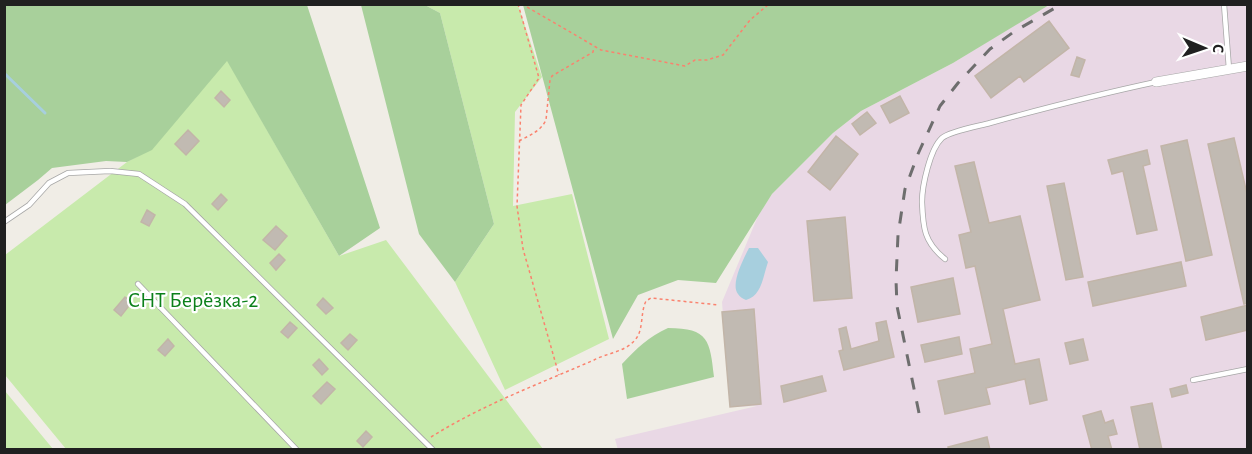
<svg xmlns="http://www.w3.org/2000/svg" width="1252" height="454" font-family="'Alegreya Sans',sans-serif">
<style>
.industrial{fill:#e9d8e5}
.grass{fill:#c8eaac}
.forest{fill:#a8d09b}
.water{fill:#a7cfde}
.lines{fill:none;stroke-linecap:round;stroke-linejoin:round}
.stream{stroke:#a7cfde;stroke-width:3}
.building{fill:#c1bab2;stroke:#c2b5a8;stroke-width:1.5}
.lane-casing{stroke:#a7a7a7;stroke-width:6}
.street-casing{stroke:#a7a7a7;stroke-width:10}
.path{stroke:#fa826e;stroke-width:1.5;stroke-dasharray:3 3;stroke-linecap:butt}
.lane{stroke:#fff;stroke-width:4.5}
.street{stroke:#fff;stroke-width:9}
.rail{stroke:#6e6e6e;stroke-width:3;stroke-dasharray:12 12;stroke-linecap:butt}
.labels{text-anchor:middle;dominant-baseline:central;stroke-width:4.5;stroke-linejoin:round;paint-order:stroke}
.park-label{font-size:22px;fill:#0c801a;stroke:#fff}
</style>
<rect width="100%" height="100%" fill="#f0ede6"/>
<path class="industrial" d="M1067,4L1247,5V449L618,450L615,439L757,406L730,407L722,302L758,216L772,194L833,133L861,111L953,63L1044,7Z"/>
<path class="grass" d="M425,5H518L542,77L515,112L513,206L572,194L609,339L505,390L455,282L494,224L440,13Z
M227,60L339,256L386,240L543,449H66L5,375V255L127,162L152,149Z
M4,391H5L53,449H5Z"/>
<path class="forest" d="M5,4L307,5L380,228L339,256L227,61L152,150L127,162L106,161L52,168L38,180L5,205Z
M361,5H425L440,13L494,224L455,282L419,234Z
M523,5V4L1049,5L953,63L861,111L833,133L772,194L716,283L678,280L638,295L613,339Z
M668,328C709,328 710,341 714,377L627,399L622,364C637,348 648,337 668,328Z"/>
<path class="water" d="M749,248H758L768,262C763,276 762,296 746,300C742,298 740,297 738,294C730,284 744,258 749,248Z"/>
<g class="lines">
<path class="stream" d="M4,73L45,113"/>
</g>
<path class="building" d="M1049,21L1069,48L1024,82L1020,76L991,98L975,76Z
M1077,57L1085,60L1079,77L1071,75Z
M221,91L230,100L224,107L215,98Z
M900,96L909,113L890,123L881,106Z
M867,112L876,123L860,135L852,124Z
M188,130L199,141L186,155L175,144Z
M836,136L858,154L830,190L808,172Z
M1234,138L1248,198V303L1244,304L1208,144Z
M1187,140L1212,255L1186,261L1161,146Z
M1147,150L1150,164L1143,166L1157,230L1137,234L1123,171L1112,174L1108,160Z
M974,162L989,223L1020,216L1040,300L1003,309L1015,364L1039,359L1047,400L1030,404L1025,379L986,388L990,404L945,414L938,381L975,373L970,349L992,344L975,266L966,268L959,235L971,232L955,166Z
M1064,183L1083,277L1066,280L1047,186Z
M221,194L227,200L218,210L212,204Z
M147,210L155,215L149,226L141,222Z
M845,217L852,298L814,301L807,221Z
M276,226L287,236L275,250L263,240Z
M279,254L285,260L276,270L270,263Z
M1181,262L1186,286L1093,306L1088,282Z
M953,278L960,314L918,322L911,287Z
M125,297L132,302L121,316L114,310Z
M323,298L333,308L326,314L317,305Z
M1248,305V330L1206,340L1201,317Z
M754,309L761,404L730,407L722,312Z
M886,321L894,357L844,370L839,351L843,350L839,329L846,327L851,349L879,341L876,323Z
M290,322L297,328L288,338L281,332Z
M350,334L357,340L348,350L341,343Z
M959,337L962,354L925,362L921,345Z
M168,339L174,346L165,356L158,350Z
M1083,339L1088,360L1070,364L1065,343Z
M319,359L328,369L322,375L313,365Z
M822,376L826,391L784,402L781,386Z
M327,382L335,389L321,404L313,396Z
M1186,385L1188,393L1172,397L1170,389Z
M1152,403L1162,450H1140L1131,407Z
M1101,411L1105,423L1113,420L1117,434L1108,436L1112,450H1092L1083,416Z
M366,431L372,437L363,447L357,441Z
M987,437L990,450H949L948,447Z"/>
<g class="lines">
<g class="lane-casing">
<path id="lane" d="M1224,4L1229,69
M4,222L29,205L49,183L68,173L110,171L139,174L185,204L433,450
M945,259C924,242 923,228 922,202C922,186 930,149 942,138C950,131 979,126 990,123C1045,108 1100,94 1156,82
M138,284L297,450
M1193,380L1248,369"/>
</g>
<g class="street-casing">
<path id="street" d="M1156,82L1248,66"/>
</g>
<path class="path" d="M518,4L539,78L521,105L517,206L523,249L559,375
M522,4L601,50L685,66L695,60H707L723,55L750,20L769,4
M519,141C530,135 541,131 546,120L550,80L552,76L593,52L594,47
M431,437C482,405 539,384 594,360C607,353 625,352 635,340C644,330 640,313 646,301L651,298L719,305"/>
<use href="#lane" class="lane"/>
<use href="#street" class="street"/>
<path class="rail" d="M919,413L897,306L896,280L898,235L905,189L918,154L940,106L958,83L990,49L1015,31L1062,4"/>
</g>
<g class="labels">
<g class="park-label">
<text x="193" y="300">СНТ Берёзка-2</text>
</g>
</g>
<rect width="1252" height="454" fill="none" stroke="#202020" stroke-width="12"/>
<g transform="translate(1204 48) rotate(92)" stroke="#ffffff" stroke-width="4.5" paint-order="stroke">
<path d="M0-4.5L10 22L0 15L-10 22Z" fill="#202020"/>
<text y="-9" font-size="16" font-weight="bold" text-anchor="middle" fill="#202020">С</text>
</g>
</svg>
